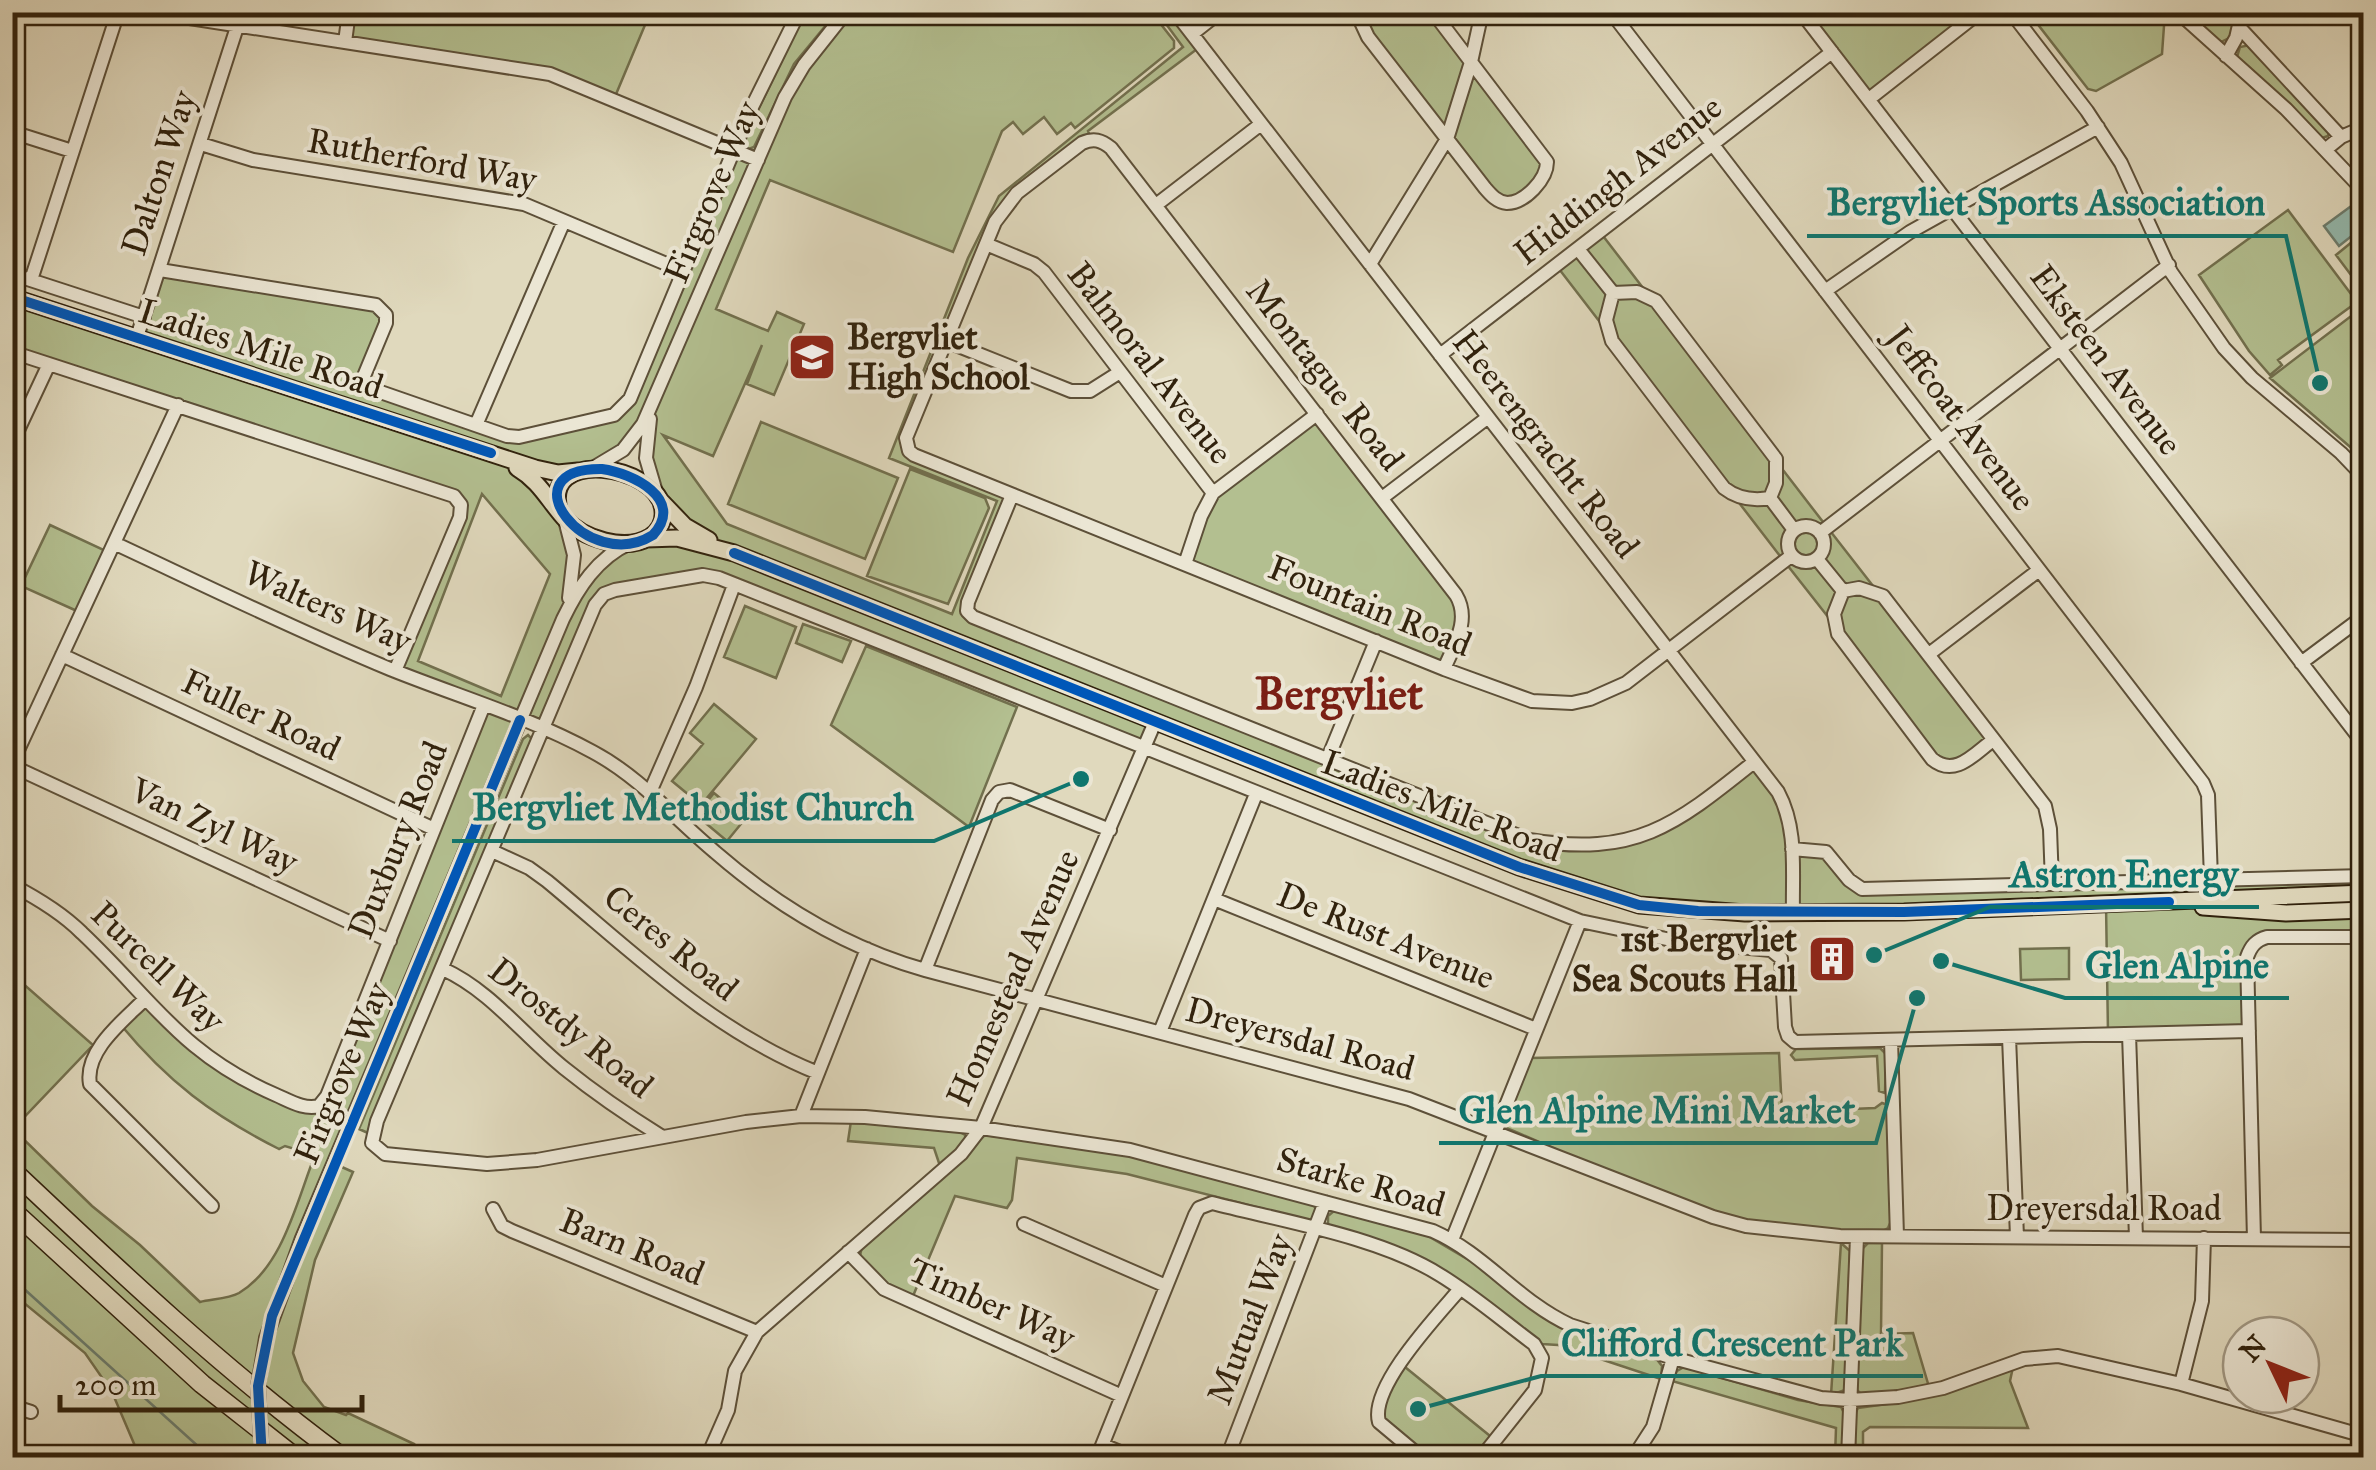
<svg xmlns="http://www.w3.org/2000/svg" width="2376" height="1470" font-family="'IM FELL Great Primer',serif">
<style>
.green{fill:#b3bf90;stroke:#72704e;stroke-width:2.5;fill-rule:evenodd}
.water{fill:#94baae;stroke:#6c7d6e;stroke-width:2.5}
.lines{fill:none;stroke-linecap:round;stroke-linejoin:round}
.stream{stroke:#6c7d6e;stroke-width:2.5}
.minor-casing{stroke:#5d5039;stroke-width:16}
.major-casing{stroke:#31220d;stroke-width:19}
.highway-casing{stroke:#31220d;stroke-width:21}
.minor{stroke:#ebe6d4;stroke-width:12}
.major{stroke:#e0d9bd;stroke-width:15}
.highway{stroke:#e0d9bd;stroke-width:18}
.minor-bridge-casing{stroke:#5d5039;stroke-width:16;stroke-linecap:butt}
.minor-bridge{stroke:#ebe6d4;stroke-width:12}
.cycleway-casing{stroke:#ebe6d4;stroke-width:16}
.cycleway{stroke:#0057b8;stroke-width:10}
.labels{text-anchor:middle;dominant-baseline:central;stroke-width:8;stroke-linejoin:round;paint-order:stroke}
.street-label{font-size:35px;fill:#31220d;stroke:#ebe6d4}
.poi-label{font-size:35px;font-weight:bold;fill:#31220d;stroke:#ebe6d4;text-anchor:start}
.district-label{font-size:45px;font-weight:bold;fill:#7a1f14;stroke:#ebe6d4}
.leader{fill:none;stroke:#0f766e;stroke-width:4}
.callout-dot{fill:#0f766e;stroke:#ebe6d4;stroke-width:4}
.callout-label{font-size:38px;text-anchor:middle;font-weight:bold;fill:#0f766e;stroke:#ebe6d4;stroke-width:8;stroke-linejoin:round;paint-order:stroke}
</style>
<rect width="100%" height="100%" fill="#e0d9bd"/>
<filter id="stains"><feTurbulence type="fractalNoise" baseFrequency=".002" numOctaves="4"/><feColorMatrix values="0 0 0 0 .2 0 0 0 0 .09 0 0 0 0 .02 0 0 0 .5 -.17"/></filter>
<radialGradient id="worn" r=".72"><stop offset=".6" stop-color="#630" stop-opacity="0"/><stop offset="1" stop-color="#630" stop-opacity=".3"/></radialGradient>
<path class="green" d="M846,12L1152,13L1174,41V48L1075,128L1071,123L1057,134L1044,117L1023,134L1013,122L1002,131L953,252L770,180L716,309L768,331L777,312L804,324L774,395L747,384L762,345L713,456L663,435L727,524L952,614L997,501L889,458L968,258L999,196L1183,47L1158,13H1175L1201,46L1088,131L1091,139L1005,207L907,445L1012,495L967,611L1529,840L1641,837L1754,762L1778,792L1792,849H1818L1854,885L2364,876L2363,893L2177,901L2363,910V937L2254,944L2249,1031L2108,1034L2106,904L1904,912L1639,905L1156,722L1143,750L719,578L601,597L543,730L521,720L335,1164L353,1172L315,1260L293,1353L303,1381L324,1407L346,1415L348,1413L414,1444L410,1454L417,1458L128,1457L135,1446L112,1392L85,1353L13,1294L12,974L93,1045L13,1129L92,1206L140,1245L200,1302C212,1299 228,1299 239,1293C283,1267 297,1200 315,1155L285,1146L279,1149C212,1115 168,1082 120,1024L144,1000L236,1076L319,1106L484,706L395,671L460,517L458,500L13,352V297L136,337L160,270L369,303L386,315L363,380L507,436L620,411L733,149L757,160L785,97ZM651,412V478L692,531L615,551L572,586L565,519L524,472L578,471L627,445ZM482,494L550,574L501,696L418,661Z
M349,13H650L614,99L567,79L345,42Z
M805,13H836L794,64L754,147L746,150L742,143Z
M1364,13H1433L1547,162L1521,198L1500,202L1368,37Z
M1801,13H1980L1869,99Z
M2029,13H2154L2164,26L2162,54L2096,91L2088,89Z
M2185,13H2236L2231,37L2221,42Z
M2250,45L2329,132L2328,136L2322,138L2237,57L2240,47Z
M2288,210L2357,302L2278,360L2282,365L2270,375L2249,351L2199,275Z
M1600,232L1823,522L1816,529L1820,533L1831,532L1993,740L1946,767L1788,566L1791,556L1788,550L1780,556L1556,265Z
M2363,233V291L2336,255Z
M2363,307V458L2270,378Z
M1317,414L1461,605L1444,669L1185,564L1206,504Z
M761,422L898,478L865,559L728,504Z
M910,469L985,498L989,508L948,604L867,576Z
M50,525L106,551L77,611L21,586Z
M745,606L796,627L776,678L724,657Z
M803,624L851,641L842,662L796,643Z
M866,646L1017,707L969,827L831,725Z
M714,704L756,739L701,805L672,781L703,744L690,733Z
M528,735L533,740L368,1133L359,1129L523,739Z
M714,793L745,819L727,841L696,815Z
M2069,948V979L2021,980L2020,949Z
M1880,1048L1886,1054L1885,1093L1879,1091L1877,1056L1795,1060L1791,1055L1796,1049Z
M1779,1053L1782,1112L1875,1108L1882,1103L1888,1105L1891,1221L1888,1228L1881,1232C1837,1231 1793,1232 1750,1222C1665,1203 1584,1160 1504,1127L1530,1058Z
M851,1121L960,1132L965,1135L966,1143L940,1166L934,1148L848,1141Z
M985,1135L1123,1154L1314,1205L1317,1212L1311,1221L1127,1174L1017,1158L1012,1200L1007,1208L955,1196L913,1296L885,1284L860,1256L862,1246Z
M1335,1210L1428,1236L1484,1269L1514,1296L1544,1318L1655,1357L1662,1366L1661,1379L1558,1345L1542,1344L1487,1301L1328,1225V1216Z
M1841,1243L1850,1251L1845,1390L1831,1395Z
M1868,1243H1882L1881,1334L1913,1333L1929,1387L1862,1395L1857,1390L1861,1250Z
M1400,1363L1495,1440L1481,1457H1423L1381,1423L1379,1404Z
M1684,1367L1798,1400L1841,1407L1844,1413L1843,1457H1835L1836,1428L1672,1381L1677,1371Z
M2013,1367L2010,1381L2028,1428L1870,1427L1863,1432V1457H1855V1414L1858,1408L1908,1401Z"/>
<path class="water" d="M2354,204L2363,217V227L2339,246L2324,226Z"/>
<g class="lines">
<path class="stream" d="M12,1278L211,1458"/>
<g class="minor-casing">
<path id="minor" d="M151,12L550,74L758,160
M1175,12L1778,792C1798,829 1792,872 1793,913
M1364,12L1361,22L1368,37L1485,188C1491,195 1497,202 1507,203C1525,203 1547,179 1547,162L1433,12
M1611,12L2203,783L2208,795L2211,879
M1801,12L2364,744
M2011,12L2087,111L2121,163L2171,272L2224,348L2252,378L2341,453L2364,477
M2178,12L2286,109L2364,191
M2239,27L2341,137
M1192,34L1220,12
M345,42L349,12
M2226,56L2236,38L2242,12
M1869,99L1980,12
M12,132L72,151
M201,144L253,160L524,204L683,271
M2325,150L2341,137L2364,127
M1156,205L1261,124
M986,244L1034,264L1044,272L1213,493
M1578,249L1613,293
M1370,264L1447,139L1471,62L1482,12
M160,270L376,305L386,315V323L364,376L366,387L507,436L519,437L614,415L630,399L751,109L799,12
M12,274L144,317
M31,280L118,12
M1825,291L1910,232L2098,127
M1637,292L1656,301L1776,459V483L1770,498C1753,501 1738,499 1724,488L1612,341L1606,320L1613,293Z
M137,337L237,27
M946,341L1071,391H1090L1120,372
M12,352L454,496L461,505L460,517L395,671
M1440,355L1832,52
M650,419L646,458L656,492
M476,425L564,221
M12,443L49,364
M593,468L623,450L643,424L785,97L804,65L846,12
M1012,495L968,602L967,611L973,617L1529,840C1636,857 1674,826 1754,762
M1382,498L1487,418
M1770,498L1794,530
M565,520L574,555L569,598
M1788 544a18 18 0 1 1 36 0a18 18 0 1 1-36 0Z
M1820,533L2169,265
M114,543C206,586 296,630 390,669C457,696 529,717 593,752C640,777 674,818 715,852C776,905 847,948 925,970L1409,1099L1713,1217L1746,1226L1840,1236L2364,1240
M1817,559L1843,591
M1185,564L1201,516L1213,493L1317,414
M1929,654L2039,570
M62,655L434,829
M2301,663L2364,616
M1444,669C1454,645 1471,620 1456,595L1111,148C1101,140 1094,138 1082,143L1017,193L995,222L906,438L909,451L914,455L1444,669L1532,701L1572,703L1590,699L1626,683L1791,556
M1993,740C1974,754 1955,778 1932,759L1838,634L1834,614L1843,591L1859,588L1883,596L2045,806L2050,829L2052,883
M1328,758L1376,641
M12,763L178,405
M12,766L390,941
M650,792L696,687L734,585
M1792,849L1826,852L1849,880L1862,889L2364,876
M492,851L529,868L547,881C634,953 711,1030 818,1073
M12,885C37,898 62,913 82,933C152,999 181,1054 276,1095C290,1101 304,1110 319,1106L327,1096L484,705
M1214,899L1536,1029
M443,969C491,991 523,1035 564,1068C595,1093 627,1115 661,1136
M925,970L992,800L999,792L1010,790L1110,830
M144,1000C123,1021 84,1051 90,1084L212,1206
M2249,1031L1795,1042L1788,1036L1785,1027L1781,958L1771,950L1676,941L1580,921L719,578L703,575L615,590L604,594L595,605L377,1121L372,1143L385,1154L487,1164L537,1160L746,1122L801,1116L865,1117L981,1128L1130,1150L1433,1231C1485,1254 1518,1301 1570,1325L1673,1358L1821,1398L1850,1400L1898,1397L1943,1388L2024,1359L2058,1356L2181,1384L2364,1436
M1160,1032L1256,794
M2129,1034L2136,1238
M2009,1037L2017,1237
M1891,1040L1897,1236
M801,1116L867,949
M493,1209L502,1226L512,1231L757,1332
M1024,1224L1166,1286
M2254,1239L2247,957C2251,946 2256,940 2267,937H2364
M1452,1240L1580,921
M848,1252L884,1289L1122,1396
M266,1338L302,1238L563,619C578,588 597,558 630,543
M2181,1384L2202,1301L2204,1238
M12,1406L31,1412
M1103,1445L1134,1458
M707,1458L728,1410L735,1371L757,1332L961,1154L981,1128L1155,722
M1097,1458L1195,1215L1199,1208L1212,1203C1282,1221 1380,1237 1440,1275C1473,1295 1503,1321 1534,1344L1542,1358L1535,1390L1481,1458
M1227,1458L1325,1202
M1422,1458L1379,1422C1369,1387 1438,1315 1460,1289
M1633,1458L1653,1427L1673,1358
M1848,1458L1857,1237"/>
</g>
<g class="major-casing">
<path id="major" d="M12,297L535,468L558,473L578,471
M517,468C539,481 548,500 564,518C583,539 625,552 650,537C659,531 664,521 663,511C660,464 538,446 560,513
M662,502L685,526L709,540
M646,539L677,538L734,553L1519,867L1639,905L1745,913L1904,912L2364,893
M2203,907L2286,913L2364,910"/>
</g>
<g class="highway-casing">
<path id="highway" d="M12,1170C119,1271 225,1371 343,1458
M12,1210L202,1384L296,1458"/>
</g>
<use href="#minor" class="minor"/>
<use href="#major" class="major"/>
<use href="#highway" class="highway"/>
<g class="minor-bridge-casing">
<path id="minor-bridge" d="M262,1458L258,1386L266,1338"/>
</g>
<use href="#minor-bridge" class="minor-bridge"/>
<g class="cycleway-casing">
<path id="cycleway" d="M12,297L491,453
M602,469C632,473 686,499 653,535C587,576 504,468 602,469Z
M734,553L1519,867L1639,905L1698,911L1904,912L2169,902
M262,1458L258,1386L272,1316L520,720"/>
</g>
<use href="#cycleway" class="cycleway"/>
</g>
<defs>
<g id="school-square" transform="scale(2.5)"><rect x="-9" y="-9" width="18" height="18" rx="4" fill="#8f2418" stroke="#ebe6d4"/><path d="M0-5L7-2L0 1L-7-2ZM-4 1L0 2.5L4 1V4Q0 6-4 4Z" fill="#fff"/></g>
<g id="building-square" transform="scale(2.5)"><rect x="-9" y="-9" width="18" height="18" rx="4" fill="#8f2418" stroke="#ebe6d4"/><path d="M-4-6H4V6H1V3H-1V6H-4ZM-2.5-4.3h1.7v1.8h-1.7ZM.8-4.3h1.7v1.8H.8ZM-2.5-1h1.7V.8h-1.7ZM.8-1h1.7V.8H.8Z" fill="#fff"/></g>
</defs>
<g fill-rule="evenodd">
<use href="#school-square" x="812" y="357"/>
<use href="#building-square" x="1832" y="959"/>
</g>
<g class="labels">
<g class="street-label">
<text transform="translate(422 160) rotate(10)">Rutherford Way</text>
<text transform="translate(159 173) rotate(-72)">Dalton Way</text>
<text transform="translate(1618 180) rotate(-38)">Hiddingh Avenue</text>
<text transform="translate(712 192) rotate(-67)">Firgrove Way</text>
<text transform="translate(261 349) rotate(18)">Ladies Mile Road</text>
<text transform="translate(2106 360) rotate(53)">Eksteen Avenue</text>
<text transform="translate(1150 363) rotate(52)">Balmoral Avenue</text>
<text transform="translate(1325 375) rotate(52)">Montague Road</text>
<text transform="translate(1961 418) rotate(53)">Jeffcoat Avenue</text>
<text transform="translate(1546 444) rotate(52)">Heerengracht Road</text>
<text transform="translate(1370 606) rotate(22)">Fountain Road</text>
<text transform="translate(328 607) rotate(24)">Walters Way</text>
<text transform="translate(261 715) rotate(25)">Fuller Road</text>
<text transform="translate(1442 806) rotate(21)">Ladies Mile Road</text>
<text transform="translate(214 826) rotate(25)">Van Zyl Way</text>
<text transform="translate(398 840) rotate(-68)">Duxbury Road</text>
<text transform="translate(1386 936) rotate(22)">De Rust Avenue</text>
<text transform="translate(671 943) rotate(39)">Ceres Road</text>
<text transform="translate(158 967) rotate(44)">Purcell Way</text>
<text transform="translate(1013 978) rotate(-66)">Homestead Avenue</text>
<text transform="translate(571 1028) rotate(39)">Drostdy Road</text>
<text transform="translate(1300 1039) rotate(15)">Dreyersdal Road</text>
<text transform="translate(342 1073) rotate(-67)">Firgrove Way</text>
<text transform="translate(1361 1182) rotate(16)">Starke Road</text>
<text x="2104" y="1208">Dreyersdal Road</text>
<text transform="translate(632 1247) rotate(22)">Barn Road</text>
<text transform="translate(992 1304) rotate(24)">Timber Way</text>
<text transform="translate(1250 1319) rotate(-69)">Mutual Way</text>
</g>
<g class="poi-label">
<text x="847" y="337">Bergvliet<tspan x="847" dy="40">High School</tspan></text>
<text x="1797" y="939" text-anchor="end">1st Bergvliet<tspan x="1797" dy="40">Sea Scouts Hall</tspan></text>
</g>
<g class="district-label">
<text x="1339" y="693">Bergvliet</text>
</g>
</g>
<path class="leader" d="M2320 383L2286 236H1807M1081 779L934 841H452M1874 955L1990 907H2259M1941 961L2065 998H2289M1917 998L1876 1143H1439M1418 1409L1541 1376H1923"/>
<g class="callout-dot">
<circle cx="2320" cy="383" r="10"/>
<circle cx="1081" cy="779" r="10"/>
<circle cx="1874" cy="955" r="10"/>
<circle cx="1941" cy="961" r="10"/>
<circle cx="1917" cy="998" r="10"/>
<circle cx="1418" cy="1409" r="10"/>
</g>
<g class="callout-label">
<text x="2046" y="215">Bergvliet Sports Association</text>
<text x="693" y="820">Bergvliet Methodist Church</text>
<text x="2124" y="887">Astron Energy</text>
<text x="2177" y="978">Glen Alpine</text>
<text x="1657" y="1123">Glen Alpine Mini Market</text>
<text x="1732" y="1356">Clifford Crescent Park</text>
</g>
<rect width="2376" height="1470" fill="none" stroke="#e0d9bd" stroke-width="50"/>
<rect x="15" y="15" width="2346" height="1440" fill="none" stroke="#31220d" stroke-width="5"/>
<rect x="25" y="25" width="2326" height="1420" fill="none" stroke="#31220d" stroke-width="2.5"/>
<g transform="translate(2271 1365) rotate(313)"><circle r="48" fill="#ebe6d4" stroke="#a19884" stroke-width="2.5"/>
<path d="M0-8L18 38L0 25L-18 38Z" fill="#8f2418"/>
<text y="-15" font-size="28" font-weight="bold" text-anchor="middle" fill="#31220d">N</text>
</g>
<path d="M60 1395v15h302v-15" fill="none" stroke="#31220d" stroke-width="5"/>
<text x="75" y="1395" font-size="30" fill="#31220d" stroke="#ebe6d4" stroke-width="8" paint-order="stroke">200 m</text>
<rect width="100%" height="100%" filter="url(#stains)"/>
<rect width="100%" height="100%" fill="url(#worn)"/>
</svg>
